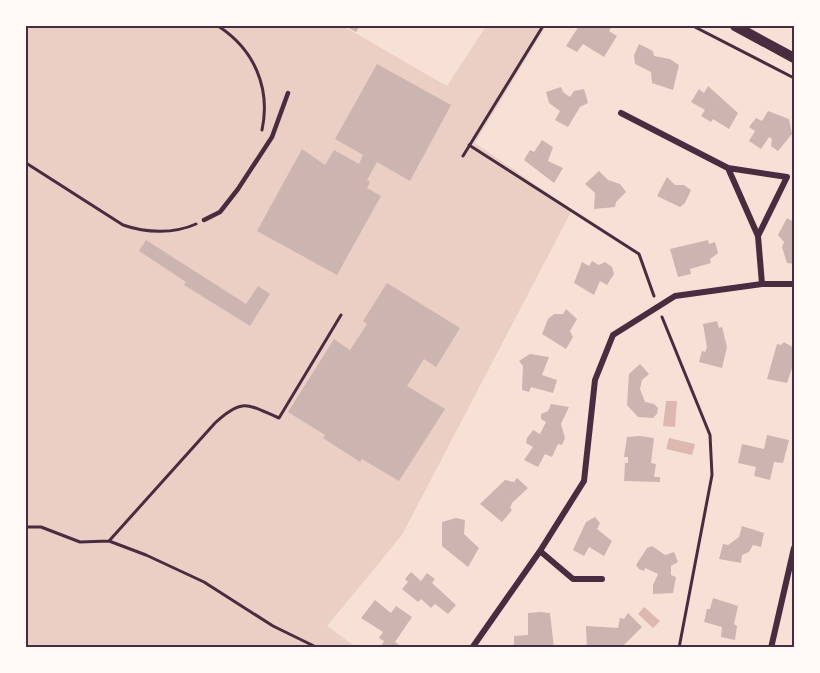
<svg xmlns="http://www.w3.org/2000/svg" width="820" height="673" font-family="'Noto Sans',sans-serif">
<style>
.green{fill:#ebcfc5}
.water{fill:#dcb8b0}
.building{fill:#ccb4b1}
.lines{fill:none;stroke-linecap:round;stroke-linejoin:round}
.path{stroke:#4a2c40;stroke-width:3}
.service{stroke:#4a2c40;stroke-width:4.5}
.minor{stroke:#4a2c40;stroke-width:6}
.tertiary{stroke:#4a2c40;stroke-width:10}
.neatline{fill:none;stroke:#4a2c40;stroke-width:2}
</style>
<rect width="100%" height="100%" fill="#f7e1d7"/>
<path class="green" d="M26,26H343L447,86L486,26H546L475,143L572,210L402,535L327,626L356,647H26Z"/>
<path class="water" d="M666,401H677L675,427L663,426Z
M669,438L695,444L692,455L666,449Z
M644,607L660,621L653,628L638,614Z"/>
<path class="building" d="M345,26H360L356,32Z
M579,26H607L611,28L609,31L617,36L604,57L583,44L577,52L566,46Z
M639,44L653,51L654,56L670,59L679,65L673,90L652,83L651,72L635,64L634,55Z
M377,64L451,105L410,181L377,162L367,180L370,182L367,188L381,196L337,275L257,231L302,149L325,165L334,150L359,164L363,155L335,139Z
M708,86L738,113L729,129L713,119L711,122L701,116L705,110L691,102L699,89L704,93Z
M561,87L563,92L570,97L574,91L584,89L588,103L580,107L568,127L555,120L560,111L549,103L546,92Z
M768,111L789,119L792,134L778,151L771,146L772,139L769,137L761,149L749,141L755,131L749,127L756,118L762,121Z
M542,140L553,147L548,161L563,168L554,183L524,160L530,150L534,152Z
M599,171L608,180L620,184L626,192L616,202L615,207L594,209L595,193L585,184Z
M667,177L675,185H684L691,190L685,203L680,207L657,196Z
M787,218L794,222V264L787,263L782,247L784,242L778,235Z
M146,240L246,304L258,286L270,294L250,326L184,285L186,282L139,251Z
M708,240L709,244L715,242L718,253L710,259L711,263L690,269L691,274L678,277L670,249Z
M592,261L599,265L605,262L612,267L614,274L607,285L600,281L594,295L574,283L582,262L589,266Z
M387,283L460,328L436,367L424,359L407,386L445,409L399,481L362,459L360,462L323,438L325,435L288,412L334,339L350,350L367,324L363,321Z
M566,309L577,319L570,331L573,337L566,349L542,334L548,319L554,314H563Z
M717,321L719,328L722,327L727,347L722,368L699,362L702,351L705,352L707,347L703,324Z
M784,342L794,348V362L787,383L767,379L777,344L781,345Z
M530,354L549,357L542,375L557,380L553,393L531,387L529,392L522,390L523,366L519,361Z
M640,364L649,374L642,380L640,389L645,402L654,404L658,408L657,414L653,418L638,417L627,405L629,374Z
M551,404L569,407L561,424L565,438L562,445L558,444L552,457L545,454L538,467L524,460L533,447L526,443L527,438L533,430L540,434L546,422L541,419V414L548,411Z
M767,435L789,440L783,463L774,462L770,480L754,476L756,467L738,463L742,444L764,449Z
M640,436L654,438L651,463L656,464L654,477H660V482L624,481L625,463H628V457H624L627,437Z
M517,478L528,488L512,503L510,508L512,510L502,522L480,504L505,480L514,482Z
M595,517L600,523L597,529L612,541L604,556L589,547L584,556L573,550L586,522Z
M456,518L465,520L464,534L479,548L468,567L442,546V522Z
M742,526L764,533L761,547L753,545L749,552L742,555L741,563L719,559L723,544L728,545L739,537Z
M652,546L665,555L674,552L678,562L671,566V575L676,577L673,593L653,594V585L658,574L645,568L644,571L639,569L636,565L647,548Z
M411,572L421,581L427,573L435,579L432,583L456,605L448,614L435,604L431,608L421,599L418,602L402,589L408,582L405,579Z
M713,598L738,606L734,624L737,626L735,640L721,637L722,627L704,622L707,609H710Z
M375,600L391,613L396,606L412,617L395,642L404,648L381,646L384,641L379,638L383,632L361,618Z
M540,612L550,613L554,648H514V636L528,635V613Z
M628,613L642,627L622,647L587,648L586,626L618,628L620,618L624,619Z"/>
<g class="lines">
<path class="path" d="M218,26C254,49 271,88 262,130
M693,26L794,78
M469,145L639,254L654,296
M463,156L543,26
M26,163L123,225C146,233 174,234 196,224
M662,317L710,435L712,475L679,648
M26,527H41L80,542L109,541L146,555L204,582L273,626L318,648
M109,541L215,423C243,397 248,405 279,418L341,315"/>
<path class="service" d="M204,220L220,212L238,189L272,137L288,93"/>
<path class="minor" d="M621,113L728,168L758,236L762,284
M728,168L787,177L758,236
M540,551L573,579H602
M472,648L540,551L584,481L595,380L613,335L675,296L762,284H794
M771,648L794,548"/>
<path class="tertiary" d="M735,26L794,58"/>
</g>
<rect width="820" height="673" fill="none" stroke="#fffaf5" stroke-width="54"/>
<rect x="27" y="27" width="766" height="619" class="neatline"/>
</svg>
